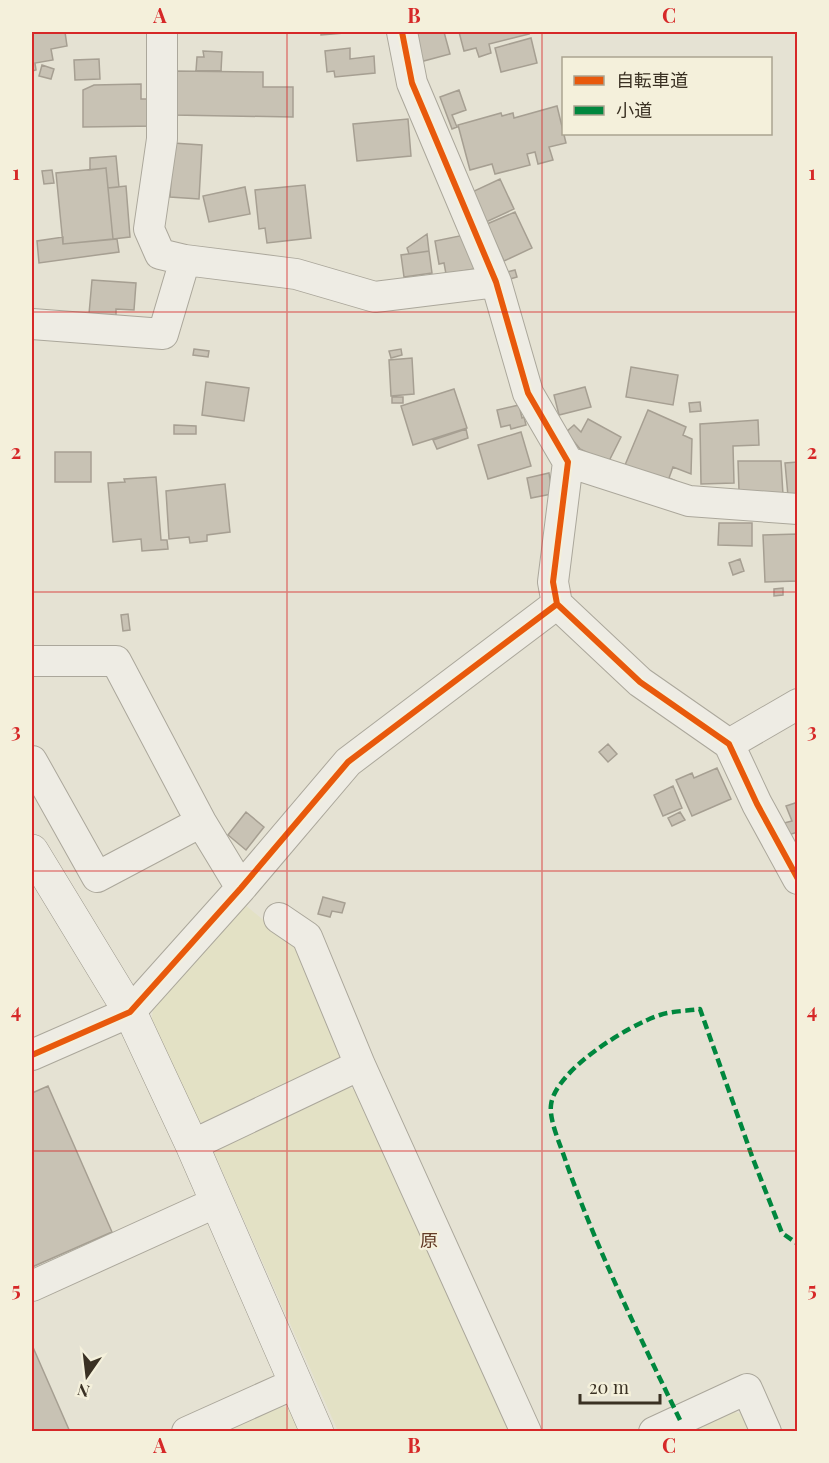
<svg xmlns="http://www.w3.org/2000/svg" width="829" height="1463" font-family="'Playfair Display','Noto Sans JP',serif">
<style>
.farmland{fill:#e3e1c5}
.building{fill:#c8c2b4;stroke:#a69f92;stroke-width:1.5}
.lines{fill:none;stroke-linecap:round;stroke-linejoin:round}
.street-casing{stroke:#aba79b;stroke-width:32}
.secondary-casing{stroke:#9b978b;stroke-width:34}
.street{stroke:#eeece4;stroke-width:30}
.secondary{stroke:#eeece4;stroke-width:33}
.quiet{stroke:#00873e;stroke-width:4.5;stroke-dasharray:9 4.5;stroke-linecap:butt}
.cycleway-casing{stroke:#f4f0db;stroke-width:10}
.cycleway{stroke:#e8590c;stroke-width:6}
.grid{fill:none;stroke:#d62828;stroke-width:1.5;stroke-opacity:0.55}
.labels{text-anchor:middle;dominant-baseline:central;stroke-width:4.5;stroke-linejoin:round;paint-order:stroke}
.quarter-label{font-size:18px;fill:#633b26;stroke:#f4f0db}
.neatline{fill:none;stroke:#d62828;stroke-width:2}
.grid-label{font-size:20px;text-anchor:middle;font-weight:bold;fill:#d62828}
</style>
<rect width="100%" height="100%" fill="#e5e2d3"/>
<path class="farmland" d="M244,904L295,946L344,1052L340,1064L207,1124L195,1120L151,1024L154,1003Z
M346,1087L360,1090L515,1431H338L214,1153L216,1143Z
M278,1405L292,1409L302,1432H220Z
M730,1411L742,1414L748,1431L683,1432Z"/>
<path class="building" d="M32,32H65L67,46L51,49L53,60L35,63L36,70L32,71Z
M321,32H357L321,35Z
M412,32H444L450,54L420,62Z
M459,32H528L529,34L489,44L491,53L479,57L476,48L464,51Z
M531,38L537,63L501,72L495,48Z
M350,48V59L374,56L375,73L335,77L334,71L327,72L325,51Z
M203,51L222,52L221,71H196L197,57H204Z
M99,59L100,79L75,80L74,60Z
M42,65L54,69L51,79L39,76Z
M174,71L263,72V87H293V117L173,115Z
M141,84V99H156V126L83,127V90L94,85Z
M459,90L466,110L452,115L457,127L452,129L440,97Z
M557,106L566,143L549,147L553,160L538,164L535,152L527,154L530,165L495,174L492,164L470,170L458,125L501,113L502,116L513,113L514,118Z
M408,119L411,156L357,161L353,124Z
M173,143L202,145L199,199L170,197Z
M116,156L119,187L108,188L106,168L90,170V158Z
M106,168L113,239L63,244L56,173Z
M52,170L54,183L44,184L42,171Z
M500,179L514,209L486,222L472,192Z
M305,185L311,238L267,243L265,228L259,229L255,190Z
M126,186L130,237L113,239L108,188Z
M245,187L250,214L209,222L203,196Z
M515,212L532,248L504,261L487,224Z
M427,234L429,251L409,254L407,248Z
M469,234L480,268L446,274L444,263L439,264L435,241Z
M63,237V244L117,239L119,252L39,263L37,241Z
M429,251L432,273L404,277L401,255Z
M515,270L517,277L510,279L507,272Z
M92,280L136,283L134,310L116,309V316L89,314Z
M194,349L209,351L208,357L193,355Z
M401,349L402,355L391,358L389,351Z
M412,358L414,394L391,396L389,360Z
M631,367L678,375L673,405L626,397Z
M206,382L249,388L244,421L202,415Z
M585,387L591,407L559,415L554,395Z
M454,389L467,428L413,445L401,406Z
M392,397H403V403H392Z
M700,402L701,411L690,412L689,403Z
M519,405L522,418L524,417L526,425L511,429L510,425L501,427L497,410Z
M648,410L686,427L683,435L692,439L691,474L673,467L669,478L676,481L674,486L625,465Z
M588,419L621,437L608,463L580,449L566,432L574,425L581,432Z
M758,420L759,445L733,446L734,483L701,484L700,424Z
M174,425L196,426V434H174Z
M466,429L468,438L437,449L433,440Z
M521,432L531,466L488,479L478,445Z
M55,452H91V482H55Z
M738,461H781L783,495L739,491Z
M798,462V496H788L785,463Z
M549,473L552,494L531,498L527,478Z
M156,477L161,540H167L168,549L142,551L141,539L113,542L108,483L125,482L124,479Z
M225,484L230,532L207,535V541L190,543L189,537L169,539L166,491Z
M719,523H752V546L718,545Z
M798,534V581L765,582L763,535Z
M740,559L744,571L733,575L729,563Z
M783,588V595L774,596V589Z
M128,614L130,630L123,631L121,615Z
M608,744L617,754L608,762L599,752Z
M717,768L731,799L692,816L676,780L692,773L694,778Z
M673,786L682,808L663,816L654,795Z
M798,802V832L788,835L784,823L792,821L786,806Z
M246,812L264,827L246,850L228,835Z
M680,812L685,820L672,826L668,818Z
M323,897L345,903L342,913L332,911L330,917L318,914Z
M48,1086L112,1232L32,1267V1093Z
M32,1345L70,1432H32Z"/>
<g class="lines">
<g class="street-casing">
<path id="street" d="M162,32V139L149,229L160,254L185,260L296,274L375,297L496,282
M402,32L412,83L496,282L528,393L568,462L553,582L557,604L640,682L729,744L757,804L798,879
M32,324L163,334L185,260
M568,462L689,501L798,509
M32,661H116L201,822L241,888
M729,744L798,704
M32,761L97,877L201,822
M279,918L307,937L360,1065L526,1432
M32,1055L130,1012L241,888L348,762L557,604
M192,1145L360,1065
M32,1286L217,1202
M187,1432L296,1383
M654,1432L747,1389L766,1432"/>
</g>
<g class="secondary-casing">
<path id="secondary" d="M32,851L130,1012L192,1145L317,1432"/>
</g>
<use href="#street" class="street"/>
<use href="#secondary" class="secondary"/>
<path class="quiet" d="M680,1420C639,1335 597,1250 566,1162C561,1146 549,1121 551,1105C555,1070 629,1025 660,1015C672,1011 687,1011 700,1009L753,1159L782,1233L798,1244"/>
<g class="cycleway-casing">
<path id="cycleway" d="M402,32L412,83L496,282L528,393L568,462L553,582L557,604L640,682L729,744L757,804L798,879
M32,1055L130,1012L241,888L348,762L557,604"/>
</g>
<use href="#cycleway" class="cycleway"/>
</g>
<path class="grid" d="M287,32V1432M542,32V1432M32,312H798M32,592H798M32,871H798M32,1151H798"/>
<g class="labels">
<g class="quarter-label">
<text x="429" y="1240">原</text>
</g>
</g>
<rect width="829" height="1463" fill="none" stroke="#f4f0db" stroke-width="66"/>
<rect x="562" y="57" width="210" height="78" fill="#f4f0db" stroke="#aaa491" stroke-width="1.5"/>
<rect x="574" y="76" width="30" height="9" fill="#e8590c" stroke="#aaa491" stroke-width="1.5"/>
<text x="616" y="87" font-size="18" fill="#3a3123">自転車道</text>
<rect x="574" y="106" width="30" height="9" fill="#00873e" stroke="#aaa491" stroke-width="1.5"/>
<text x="616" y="117" font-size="18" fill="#3a3123">小道</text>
<g transform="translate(87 1376) rotate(194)" stroke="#f4f0db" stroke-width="4.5" paint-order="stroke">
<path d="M0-4.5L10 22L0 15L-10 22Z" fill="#3a3123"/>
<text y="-9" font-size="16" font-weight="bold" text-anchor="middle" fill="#3a3123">N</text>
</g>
<path d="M580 1394v9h80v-9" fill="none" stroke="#3a3123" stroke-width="3"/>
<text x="589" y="1394" font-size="18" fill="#3a3123" stroke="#f4f0db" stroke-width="4.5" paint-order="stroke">20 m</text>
<rect x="33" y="33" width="763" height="1397" class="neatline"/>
<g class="grid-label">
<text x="160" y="23">A</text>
<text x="414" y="23">B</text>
<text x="669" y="23">C</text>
<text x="16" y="180">1</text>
<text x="812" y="180">1</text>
<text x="16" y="459">2</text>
<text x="812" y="459">2</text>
<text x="16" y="738">3</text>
<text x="812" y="738">3</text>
<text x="16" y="1018">4</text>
<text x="812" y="1018">4</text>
<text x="16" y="1297">5</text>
<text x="812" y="1297">5</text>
<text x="160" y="1453">A</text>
<text x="414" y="1453">B</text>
<text x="669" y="1453">C</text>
</g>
</svg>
